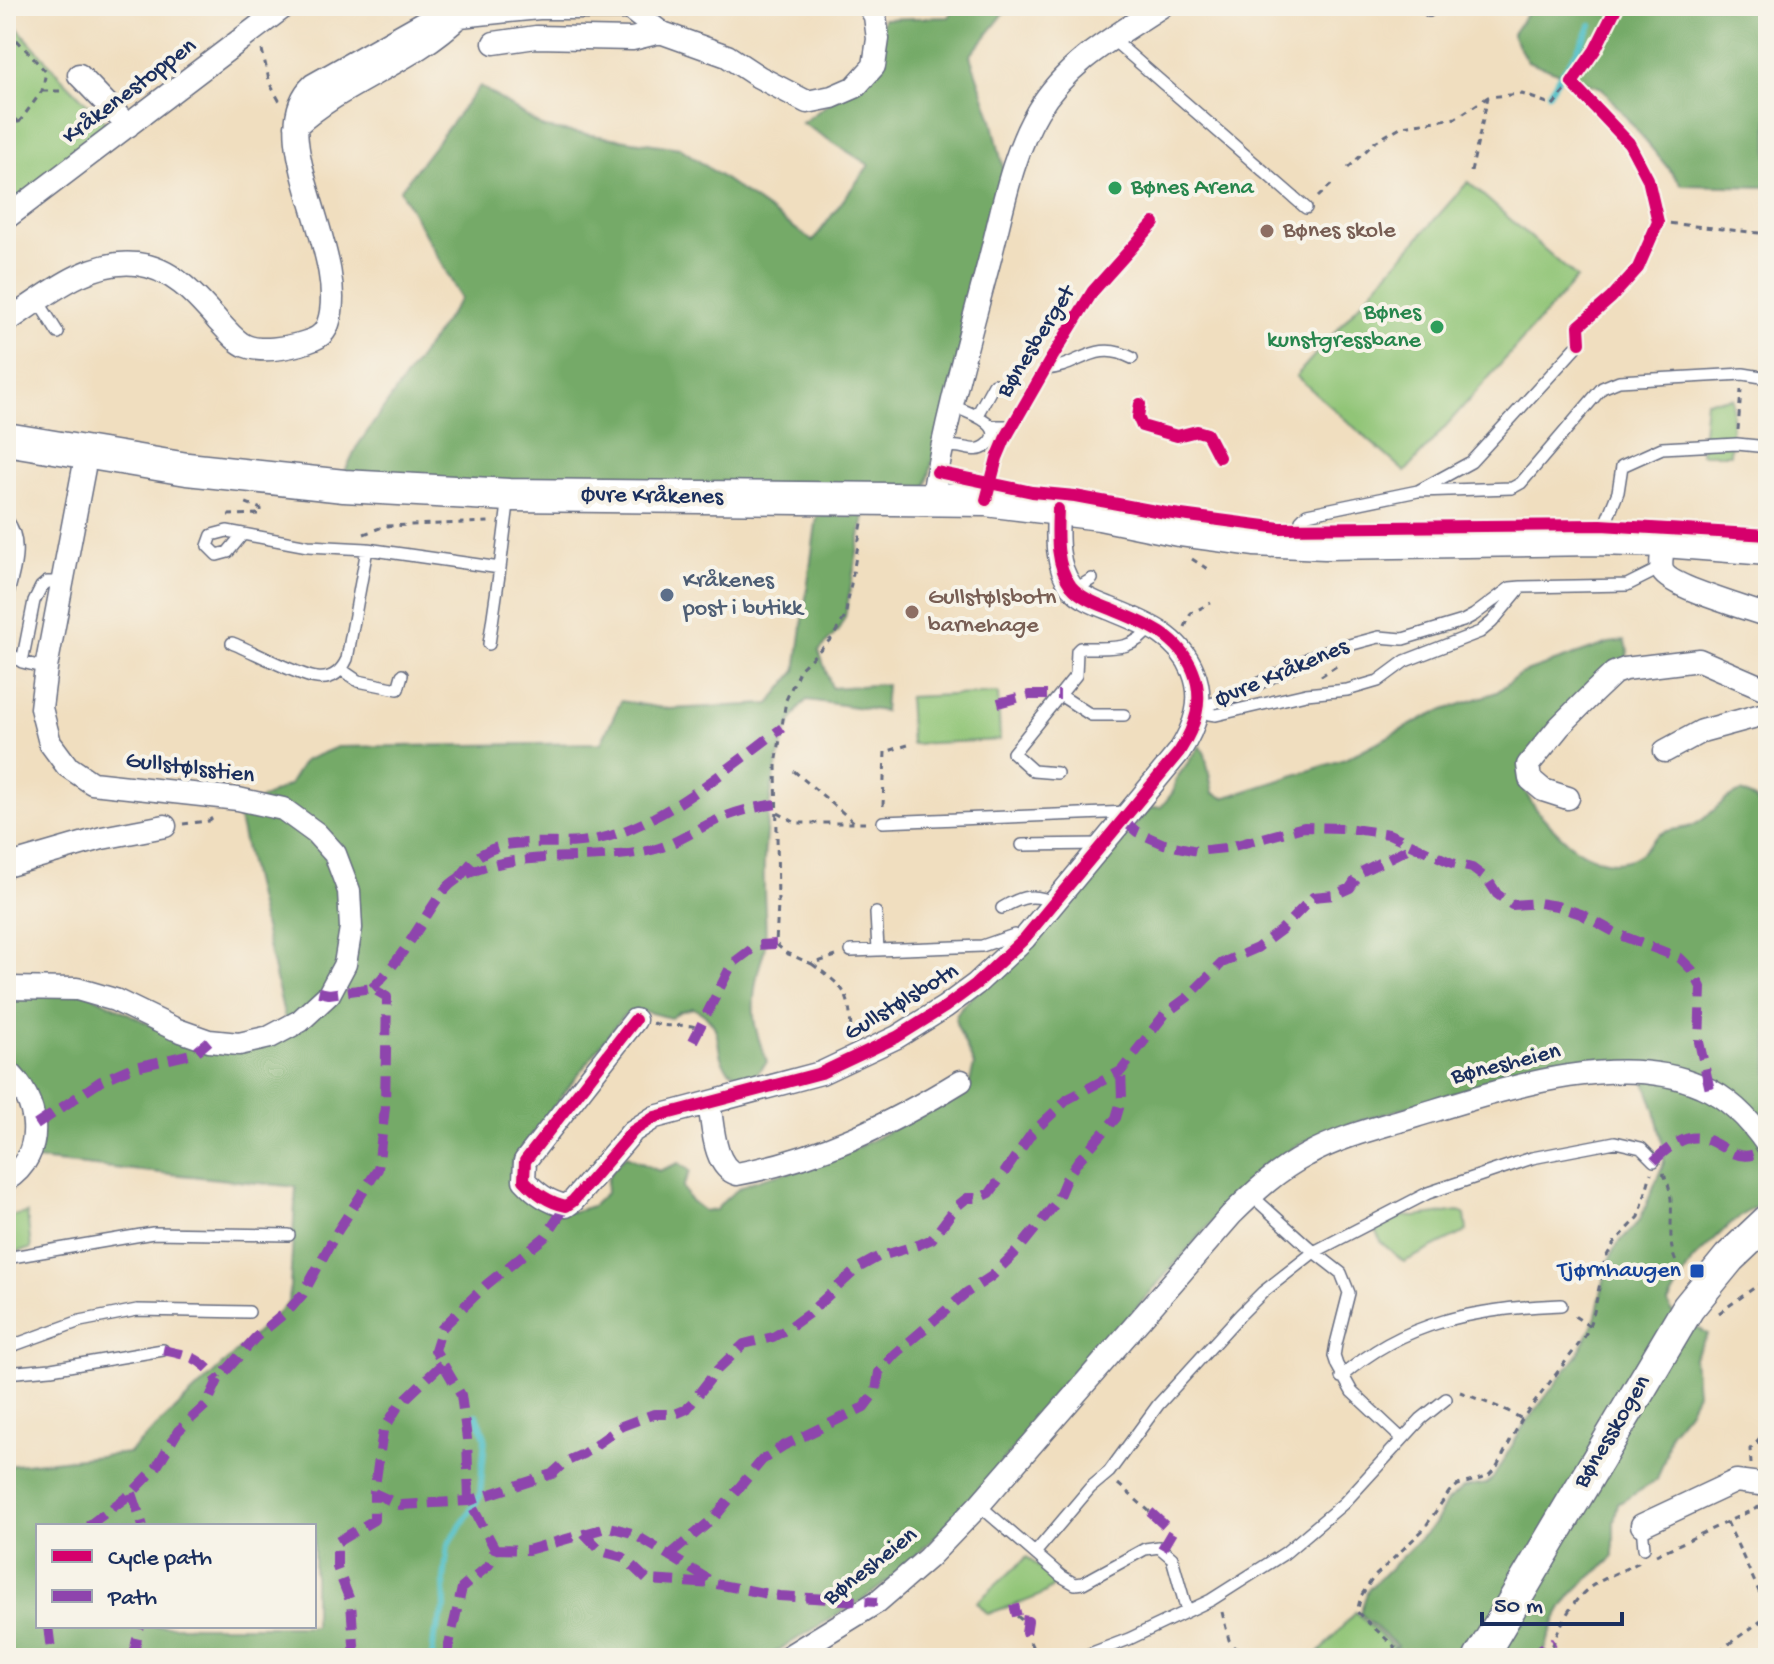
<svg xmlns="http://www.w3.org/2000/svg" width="1774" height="1664" font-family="'Gochi Hand',sans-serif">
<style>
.green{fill:#91c577;stroke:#567a6a;stroke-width:2}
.forest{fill:#74aa68;stroke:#486c63;stroke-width:2;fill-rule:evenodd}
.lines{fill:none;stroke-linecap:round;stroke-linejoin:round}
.stream{stroke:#52c0c7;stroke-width:6}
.service-casing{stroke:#666c80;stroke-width:14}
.minor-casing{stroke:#666c80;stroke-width:25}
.secondary-casing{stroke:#666c80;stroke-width:35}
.path{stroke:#666c80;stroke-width:3;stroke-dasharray:6 6;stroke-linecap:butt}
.service{stroke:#fff;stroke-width:11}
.minor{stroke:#fff;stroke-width:22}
.secondary{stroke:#fff;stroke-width:32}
.quiet{stroke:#8e44ad;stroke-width:10;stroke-dasharray:20 10;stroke-linecap:butt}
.cycleway-casing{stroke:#f7f3e8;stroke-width:17}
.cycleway{stroke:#d6006c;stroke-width:12}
.leisure-dot{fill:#2e9e5b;stroke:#f7f3e8;stroke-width:3}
.education-dot{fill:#8d6e63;stroke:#f7f3e8;stroke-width:3}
.service-dot{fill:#5c6f8a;stroke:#f7f3e8;stroke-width:3}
.transit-dot{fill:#1a4fb4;stroke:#f7f3e8;stroke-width:3}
.labels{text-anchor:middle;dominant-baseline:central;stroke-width:8;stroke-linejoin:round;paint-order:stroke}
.street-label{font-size:24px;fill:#1b2f5e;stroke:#f7f3e8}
.leisure-label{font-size:24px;fill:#27864d;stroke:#f7f3e8;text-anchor:start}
.education-label{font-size:24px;fill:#785e54;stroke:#f7f3e8;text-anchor:start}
.service-label{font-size:24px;fill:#4e5e75;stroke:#f7f3e8;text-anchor:start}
.transit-label{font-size:24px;fill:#164399;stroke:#f7f3e8;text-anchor:end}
</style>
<rect width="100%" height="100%" fill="#f7f3e8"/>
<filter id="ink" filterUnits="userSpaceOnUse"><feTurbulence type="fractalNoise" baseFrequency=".0125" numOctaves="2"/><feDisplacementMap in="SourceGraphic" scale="16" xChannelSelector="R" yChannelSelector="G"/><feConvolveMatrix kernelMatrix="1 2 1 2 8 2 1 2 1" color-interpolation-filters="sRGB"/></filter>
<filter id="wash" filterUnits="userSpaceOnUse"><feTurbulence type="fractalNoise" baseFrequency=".006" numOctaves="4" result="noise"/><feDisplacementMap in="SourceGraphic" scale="32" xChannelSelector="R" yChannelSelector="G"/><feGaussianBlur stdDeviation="1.8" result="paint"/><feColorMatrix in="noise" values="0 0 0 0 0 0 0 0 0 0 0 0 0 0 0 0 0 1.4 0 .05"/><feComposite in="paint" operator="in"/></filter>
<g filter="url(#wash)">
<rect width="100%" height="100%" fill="#f0debf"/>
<path class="green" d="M6,15L57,73L111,128L6,209Z
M1468,182L1577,278L1405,472L1296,376Z
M1733,398L1730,454H1701L1706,401Z
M998,693L1000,740L911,744L908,697Z
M1459,1211L1465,1215L1467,1231L1404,1262L1382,1243L1375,1231L1402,1216L1415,1217Z
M27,1213L31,1249L6,1253V1217Z
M1027,1557L1057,1583C1036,1603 1013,1603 988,1614L977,1602Z
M1355,1612L1394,1647L1384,1658H1315Z"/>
<path class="forest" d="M955,6H1010L970,56L992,119L1005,177L926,487L340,482L356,448L461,298L400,190L480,86L544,128L680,148L813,241L869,165L802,123L875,70L883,19L949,17Z
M1532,6H1768V187L1682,185L1602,88L1527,61L1512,35Z
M817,516H864L845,617L837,632L819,651L832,688L886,684L884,711L807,700C773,728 762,844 764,887C764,906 767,924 765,943C765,953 760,962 758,972C755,985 753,1002 754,1015C754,1030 762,1048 767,1062L758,1072L748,1078C742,1076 733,1073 729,1070C709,1050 731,1026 693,1008L679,1012L671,1018C654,1015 637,1005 623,1016L513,1160L510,1172L516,1186L571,1212L592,1206L607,1192C605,1176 613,1166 626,1156L659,1171L679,1163L690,1171L683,1187L689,1199L704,1211L716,1210C743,1175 774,1177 813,1166C830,1161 848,1152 864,1144C901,1127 935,1102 970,1082L974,1065L956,1023V1016L962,1006L1036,939L1150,808L1161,807L1173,792L1176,779L1200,746L1205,754L1213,793L1224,798L1345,759L1432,714L1497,692L1520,674L1609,643L1624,641L1628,650L1626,663L1519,773C1524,798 1540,815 1558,833C1578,854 1612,873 1640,854C1648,848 1653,837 1662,833C1671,828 1683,830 1692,826C1712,817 1721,798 1741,792L1755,799L1768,817V1198L1731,1223L1692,1261L1668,1303L1671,1311L1708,1334L1694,1357L1697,1393L1688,1411L1670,1433L1666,1454L1657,1480L1618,1504L1614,1522V1556C1602,1570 1584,1580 1572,1594C1556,1613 1549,1635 1543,1658H1387L1397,1646L1360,1613L1368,1590L1435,1524L1447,1501L1463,1488L1485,1484L1493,1478L1524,1425L1577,1356L1590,1330L1596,1315L1608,1263L1615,1247L1640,1220L1664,1162L1663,1145L1655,1111L1638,1062C1551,1064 1477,1086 1394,1111C1365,1120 1330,1128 1302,1143C1276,1157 1254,1181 1231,1200L943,1529L894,1577L864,1599L765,1658H6V1466L129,1453L289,1302L296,1187L37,1160L18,1080L6,1071V994L86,992L206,1053L289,1036L237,811L289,785L304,761L337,747L601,743L621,701L669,709L769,704L796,671ZM38,1526H314V1626H38Z"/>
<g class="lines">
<path class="stream" d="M1599,7V6
M1549,93C1563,70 1580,49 1591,25
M432,1658L434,1638L445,1608L444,1580L448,1545L480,1496L485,1437L476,1415"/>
</g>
</g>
<g filter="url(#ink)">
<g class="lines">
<g class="service-casing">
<path id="service" d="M1429,11L1431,6
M1111,38L1306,208
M38,301L58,333
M1045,369C1078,368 1095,338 1132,358
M977,415L994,384
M991,426H1012
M943,450C956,440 974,456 986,446C1012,425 965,411 952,406
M1418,491L1512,488L1521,483L1602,388L1619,381L1743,374L1768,378
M6,519C25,541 13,575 6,600
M1601,535L1618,492L1622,466L1662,448L1737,444L1768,447
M1298,538L1301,520L1307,514L1418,491L1471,462L1580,343
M367,549L500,568L509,496
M1074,590L1092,579
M232,643C250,650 301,677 317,678C332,680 341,672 347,659L367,549L308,546L227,531L212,535L208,546L217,555L228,552L242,535
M489,644L500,568
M6,651L22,662L46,668
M22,662L34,601L41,587L47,582H62
M342,670L358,681L398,689L402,675
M1060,695L1091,715H1124
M1198,708L1209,714L1216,715L1306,694L1347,690L1378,681L1405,661L1480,632L1492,622L1521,587L1627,585L1661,568
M1198,708L1233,697L1319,653L1379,637L1403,639L1463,621L1474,615L1510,588L1521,587
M1057,773L1033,771L1013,753L1076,675L1077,651L1080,648C1109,647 1133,653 1151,626
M883,822L1129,812
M1022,845L1102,844
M1002,908C1022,896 1034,893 1055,903
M876,913L878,950
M851,951L982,946L1014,935L1024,939
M1251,1195L1314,1252L1341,1273L1349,1293L1336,1344L1334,1356L1337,1365L1352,1392L1402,1439
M6,1258L153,1233L289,1235
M6,1348L80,1321L137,1310L249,1312
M6,1373L51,1369L163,1350
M1341,1377C1404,1321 1478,1308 1561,1305
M979,1505L1061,1576L1075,1584L1083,1583L1145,1549L1159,1547L1172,1558L1187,1611
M1642,1525L1644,1548
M1035,1553L1090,1488L1109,1472L1158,1405L1240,1315L1263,1292L1314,1252L1428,1193L1532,1158L1615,1142L1641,1148L1654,1161
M1079,1658L1129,1639L1211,1600L1285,1553L1344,1503L1421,1419L1446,1399"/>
</g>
<g class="minor-casing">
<path id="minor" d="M460,16L539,8H629L660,32
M494,43L536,37L632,39L660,32L727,56L759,77L807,102L832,97L855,87L874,66L878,39L875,16L869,6
M79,75L128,126
M6,218L285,6
M6,322C44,297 89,258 137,264C173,268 197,297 219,322C227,330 236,342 246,346C261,352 285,348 300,344C313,340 324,337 328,324C352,256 260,134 313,85L423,23L441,16H460C412,63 345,81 296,126
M932,500C946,419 968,341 989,262C1002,213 1011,156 1038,111C1067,62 1116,36 1162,6
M1664,541C1663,550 1659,564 1663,572C1671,587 1749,609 1768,616
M1665,751L1702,731L1768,713
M1568,798L1543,790L1530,779L1528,765L1559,727L1593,693L1614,673L1625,669L1699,660L1768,690
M6,866L102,838L165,826
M6,988L77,989L115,1000L175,1029L209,1041L239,1044L270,1037L300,1021L329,994L345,964L351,928L349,891L335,854L316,833L283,809L238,799L92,783L67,766L50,743L41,708L46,668L87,452
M635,1020L525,1161L524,1180C536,1193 548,1202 566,1206L573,1201L633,1131L655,1117L821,1073L897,1037L945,1007L976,984L1024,939L1179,752C1195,727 1205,700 1193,671C1178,634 1142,622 1108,608C1095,603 1080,597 1071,586C1055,565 1057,534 1058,509
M6,1070C40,1098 47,1155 6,1180
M709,1103C713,1124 713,1167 737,1174C819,1159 891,1124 961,1081
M1642,1525L1736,1481L1768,1485
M786,1658L877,1602L928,1558L979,1505L1231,1215C1254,1192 1278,1170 1307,1155C1341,1136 1380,1127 1416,1116C1498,1091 1618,1049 1701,1086C1730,1098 1751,1121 1768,1146"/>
</g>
<g class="secondary-casing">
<path id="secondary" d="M6,439L187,469L344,486L509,495L986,500L1100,514L1179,530L1254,540L1325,543L1599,539L1664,541L1768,549
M1480,1658L1688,1308L1729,1258L1768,1221"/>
</g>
<path class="path" d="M6,35L17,40L46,72L42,91L6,140
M262,50L270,84L280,102
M6,53L16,41
M42,91H60L63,87
M6,111L19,123
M1348,168L1375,142L1402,126L1456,118L1488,97
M1471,172L1488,97L1522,94L1553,105L1572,83
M1318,197L1335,181
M1658,222L1768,234
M1738,430L1741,390
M228,515L261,514V509L244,502
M364,534L385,526L491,522
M1192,559L1212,572
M1185,627L1191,613L1211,603
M1321,676L1338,665
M794,771L855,823
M883,806L885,752L911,744
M778,813L796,823H867
M183,824L208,821L214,817
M836,956L812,964L786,953L776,944L778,904L776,765L786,700L800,669L832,638L845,617L862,523
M812,964C847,990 850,991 851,1036
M653,1023C670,1029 684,1022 699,1028
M1663,1173C1683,1206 1657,1246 1685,1275
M1719,1313L1768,1278
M1589,1326L1594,1312L1605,1259L1614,1243L1639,1217L1651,1173
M1460,1392L1508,1411L1522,1419
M1757,1442L1768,1445
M1751,1464L1750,1449L1768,1429
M1118,1484L1150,1512
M1727,1522L1768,1611
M1656,1555L1761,1506
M1222,1612L1229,1640L1244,1658
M1017,1616L1022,1620
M1030,1642L1036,1654
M1385,1658L1395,1647L1357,1612L1361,1596L1373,1578L1423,1530L1449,1492L1458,1485L1487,1477L1496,1468L1522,1419L1585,1336L1589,1326L1570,1313
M1549,1658C1556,1631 1572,1596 1597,1583C1610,1575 1624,1570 1638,1563L1639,1560
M1709,1658L1768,1616"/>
<use href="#service" class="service"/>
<use href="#minor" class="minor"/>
<use href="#secondary" class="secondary"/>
<path class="quiet" d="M998,703L1029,695H1060
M1123,820L1137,832L1164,844L1197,851L1226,848L1304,827L1346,828L1389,834L1452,863L1472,868L1488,880L1497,894L1512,905L1539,903L1557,906L1581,914L1620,935L1680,958L1692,970L1701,987L1699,1042L1710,1090
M459,878C464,872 469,865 475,859C503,834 553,847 588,841C658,830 726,769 782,728
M372,988C394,968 411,940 427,915C436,901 444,887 459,878C516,847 591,864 652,850C674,845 693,831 713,822C733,812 755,807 777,804
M693,1041L732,964L757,945L776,944
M36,1125L101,1081L128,1069L195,1053L209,1041
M1654,1161C1712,1103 1721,1174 1761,1151
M163,1350C191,1356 200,1357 218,1380
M442,1364L399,1405L383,1431L374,1493L400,1505L469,1501L552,1474L565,1462L583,1454L622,1426L654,1414H675L687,1409L717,1370L744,1344L773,1337L787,1329L808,1314L858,1268L878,1257L918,1245L932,1239L956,1207L967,1198H979L990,1193L1032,1133L1068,1099L1121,1071L1165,1014L1188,997L1222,963L1257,948L1281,930L1313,897L1334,895L1350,888L1361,872L1415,845
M132,1493L143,1526
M1150,1512L1172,1532L1162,1549
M88,1526L132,1493L156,1468L178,1431L207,1404L218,1380L255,1338L291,1308L303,1294L337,1232L378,1169L385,1107L387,997L372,988L329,994L314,991
M584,1533L601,1551L623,1557L647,1580L714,1584
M495,1549L528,1550L609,1527L632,1533L716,1584L779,1596L877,1602
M670,1555L714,1518L762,1460L783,1446L864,1407L876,1391L879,1372L895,1354L966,1293L992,1276L1020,1248L1056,1203L1066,1179L1078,1161L1116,1118L1122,1098L1121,1071
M1014,1605L1017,1616
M1022,1620L1028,1621L1026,1633L1030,1642
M48,1626L52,1658
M137,1658L135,1648L140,1626
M355,1658L351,1603L337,1567V1542L374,1520V1493
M446,1658L462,1588L489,1565L495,1549L469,1501L467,1439L461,1395L435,1350L442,1328L486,1285L545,1237L566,1206
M1036,1658V1654
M1527,1658L1554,1641"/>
<g class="cycleway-casing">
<path id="cycleway" d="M1580,343L1579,326L1611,298L1638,268L1658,222L1648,179L1629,143L1572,83L1595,50L1617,6
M1140,404L1138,417L1142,426L1177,436L1197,431L1207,434L1219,457
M937,472L1032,492L1075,496L1166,513L1280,528L1601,525L1768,535
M986,500L997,458L1005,439L1048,364L1093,291L1154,223
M635,1020L525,1161L524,1180C536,1193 548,1202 566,1206L573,1201L633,1131L655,1117L821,1073L897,1037L945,1007L976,984L1024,939L1179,752C1195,727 1205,700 1193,671C1178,634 1142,622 1108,608C1095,603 1080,597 1071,586C1055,565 1057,534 1058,509"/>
</g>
<use href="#cycleway" class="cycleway"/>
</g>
</g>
<g class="leisure-dot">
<circle cx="1115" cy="188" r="8"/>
<circle cx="1437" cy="327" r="8"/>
</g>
<g class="education-dot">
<circle cx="1267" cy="231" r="8"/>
<circle cx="912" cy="612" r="8"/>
</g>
<circle class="service-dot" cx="667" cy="595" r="8"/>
<rect class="transit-dot" x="1689" y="1263" width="16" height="16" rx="4"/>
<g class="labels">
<g class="street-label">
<text transform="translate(130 92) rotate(-37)">Kråkenestoppen</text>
<text transform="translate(1037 342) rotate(-58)">Bønesberget</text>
<text transform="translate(652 497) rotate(1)">Øvre Kråkenes</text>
<text transform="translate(1282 674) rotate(-23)">Øvre Kråkenes</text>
<text transform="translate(190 769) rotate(7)">Gullstølsstien</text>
<text transform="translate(902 1003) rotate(-31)">Gullstølsbotn</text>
<text transform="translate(1506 1065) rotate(-14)">Bønesheien</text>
<text transform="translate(1613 1432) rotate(-59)">Bønesskogen</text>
<text transform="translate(871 1567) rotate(-38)">Bønesheien</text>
</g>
<g class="leisure-label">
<text x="1131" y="188">Bønes Arena</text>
<text x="1421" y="313" text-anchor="end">Bønes<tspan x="1421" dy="28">kunstgressbane</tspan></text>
</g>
<g class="education-label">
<text x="1283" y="231">Bønes skole</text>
<text x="928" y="598">Gullstølsbotn<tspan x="928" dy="28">barnehage</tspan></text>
</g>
<g class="service-label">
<text x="683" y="581">Kråkenes<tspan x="683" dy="28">post i butikk</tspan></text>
</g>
<g class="transit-label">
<text x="1681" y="1271">Tjørnhaugen</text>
</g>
</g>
<rect width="1774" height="1664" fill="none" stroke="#f7f3e8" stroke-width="32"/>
<rect x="36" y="1524" width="280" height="104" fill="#f7f3e8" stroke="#9fa5b1" stroke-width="2"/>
<rect x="52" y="1550" width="40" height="12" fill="#d6006c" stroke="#9fa5b1" stroke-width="2"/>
<text x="108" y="1564" font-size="24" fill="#1b2f5e">Cycle path</text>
<rect x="52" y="1590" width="40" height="12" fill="#8e44ad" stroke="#9fa5b1" stroke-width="2"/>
<text x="108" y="1604" font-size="24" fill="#1b2f5e">Path</text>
<path d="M1482 1612v12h140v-12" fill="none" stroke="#1b2f5e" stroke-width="4"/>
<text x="1494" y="1612" font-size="24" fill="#1b2f5e" stroke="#f7f3e8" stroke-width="6" paint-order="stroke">50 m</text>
</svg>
